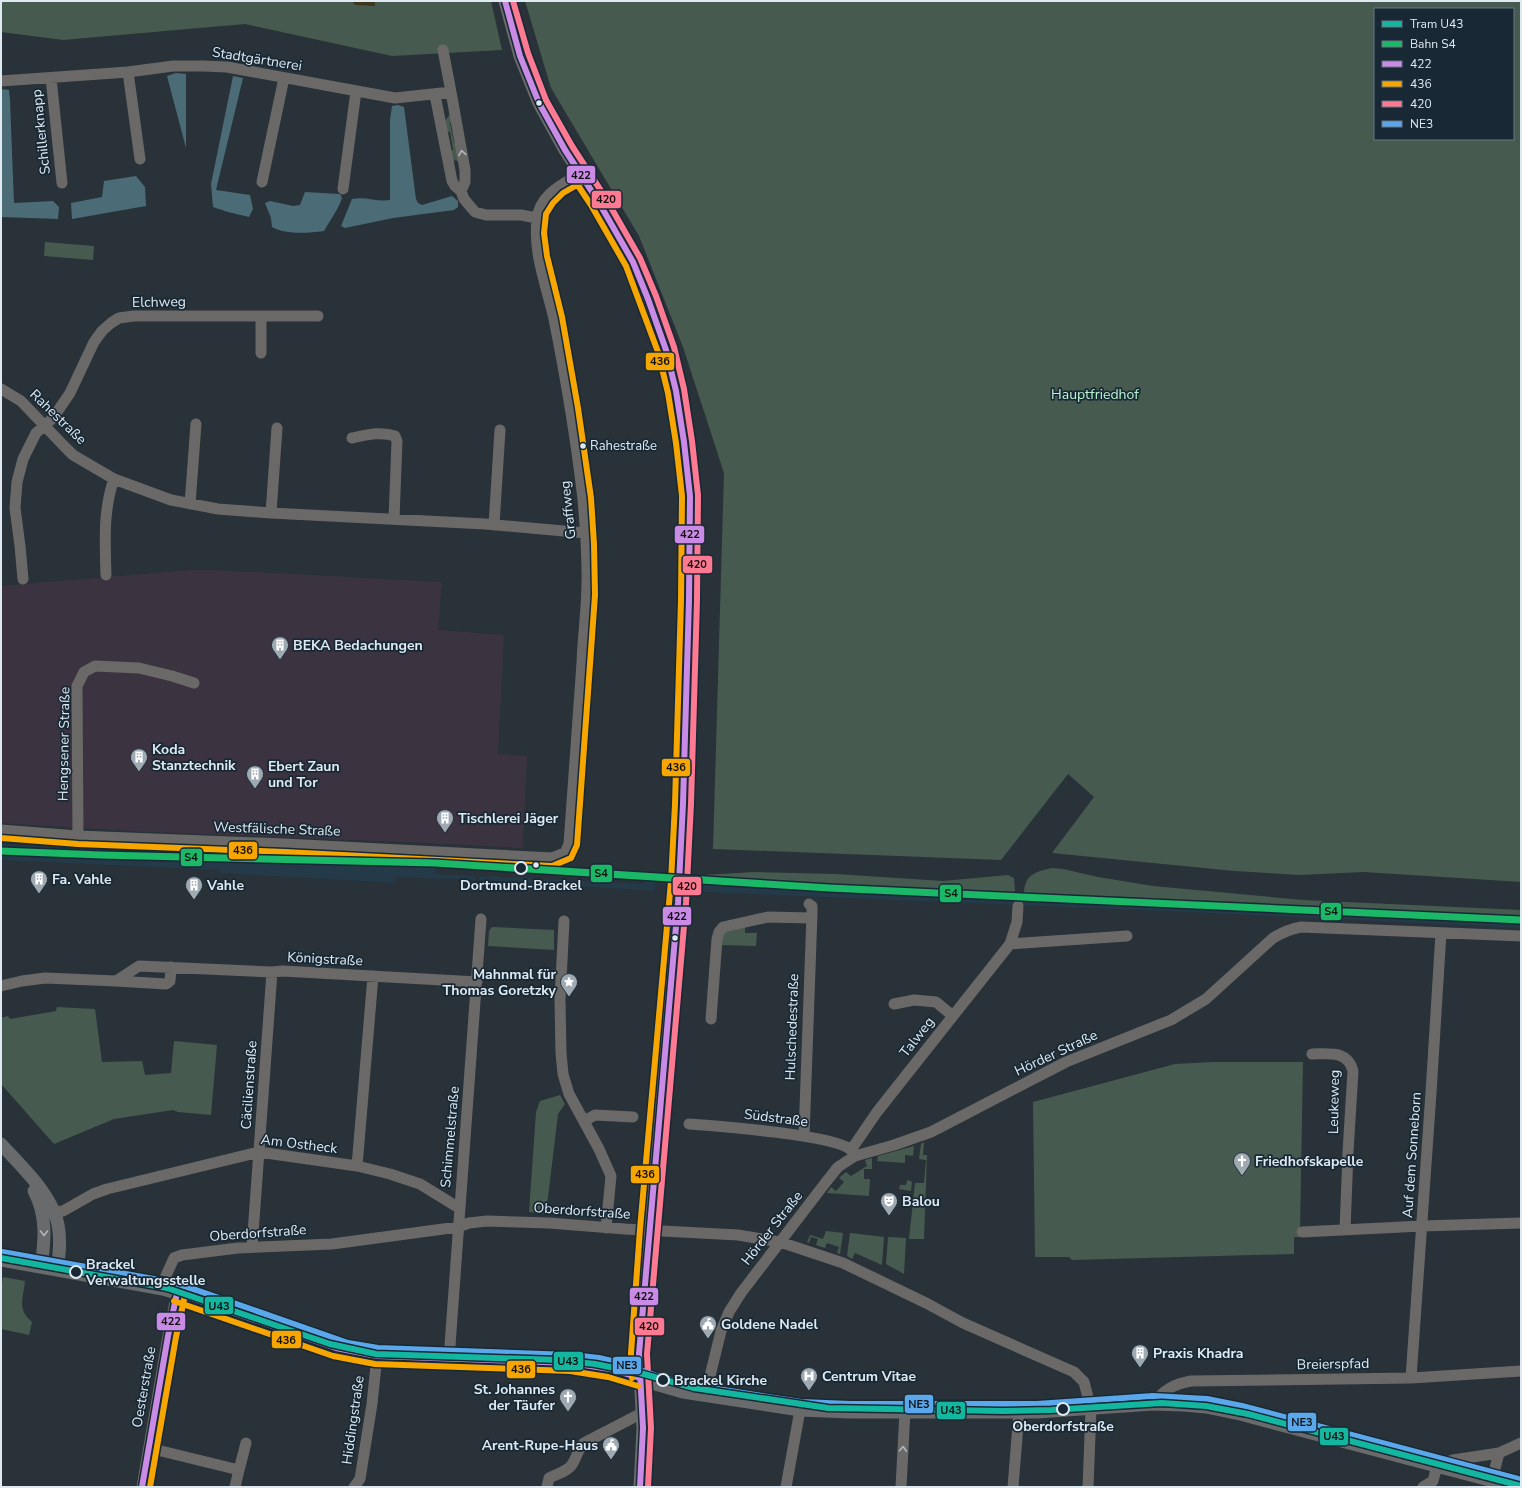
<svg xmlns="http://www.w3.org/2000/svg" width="1522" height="1488" font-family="'Nunito Sans',sans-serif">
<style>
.built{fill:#243a49}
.industrial{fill:#3c3341}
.green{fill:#475a4f;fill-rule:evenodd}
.sand{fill:#3d371b}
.water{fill:#4b6c77}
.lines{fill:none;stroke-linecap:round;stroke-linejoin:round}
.minor{stroke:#6a6968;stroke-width:11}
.major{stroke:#696a6b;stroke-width:13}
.bus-1-casing{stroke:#182935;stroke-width:9}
.bus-2-casing{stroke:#182935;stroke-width:9}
.bus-3-casing{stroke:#182935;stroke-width:9}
.bus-4-casing{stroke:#182935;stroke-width:9}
.bus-1{stroke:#ca8be6;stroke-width:6}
.bus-2{stroke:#f7a600;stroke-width:6}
.bus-3{stroke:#fe7a93;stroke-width:6}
.bus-4{stroke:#5aa8eb;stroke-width:6}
.rail-1-casing{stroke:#182935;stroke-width:10}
.rail-1{stroke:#1ab867;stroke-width:7}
.tram-1-casing{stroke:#182935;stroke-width:9}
.tram-1{stroke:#13b69f;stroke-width:6}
.oneway{stroke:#b0b6bb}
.oneway2{stroke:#b0b6bc}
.bus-dot{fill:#dfe9f2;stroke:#182935;stroke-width:1.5}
.stop-dot{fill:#182935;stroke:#dfe9f2;stroke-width:2}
.labels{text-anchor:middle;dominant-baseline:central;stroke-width:3.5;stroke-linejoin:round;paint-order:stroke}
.bus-label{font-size:13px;fill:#dfe9f2;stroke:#182935;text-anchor:start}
.street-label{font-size:14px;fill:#dfe9f2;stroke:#182935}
.park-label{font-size:14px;fill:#baf2ce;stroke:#182935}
.poi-label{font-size:14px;font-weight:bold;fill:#dfe9f2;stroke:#182935;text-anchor:start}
.stop-label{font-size:14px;font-weight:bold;fill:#dfe9f2;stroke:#182935}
.line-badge{stroke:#182935;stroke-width:1.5}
.pale-badge-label{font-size:11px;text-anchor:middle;font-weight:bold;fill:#111}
</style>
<rect width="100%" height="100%" fill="#283238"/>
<path class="built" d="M1,844L95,851L291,855L476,861L475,867L435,865V874L475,876V880L396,877L395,883L220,873L219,870L1,860Z
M480,863L656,872L655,891L479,880L480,876L644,884V878L554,871L480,867Z
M704,877L1024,895L1521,918V928L1233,914L703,892Z"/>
<path class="industrial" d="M192,570H214L442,582L438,630L504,635L498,754L527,756L523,848L406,842L130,831L1,823V586Z"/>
<path class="green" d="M1,1H491L502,50L392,56L245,24L63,40L1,32Z
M525,1H1521V882L1364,872L1299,875L1234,871L1052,853L1094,797L1068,774L1001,860L713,849L724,473L683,347L639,236L551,88ZM1375,9H1513V139H1375Z
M452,112L454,122L450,123L454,143L457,142L461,162L454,160V163H452L450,151L453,150L450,132H446L444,122Z
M45,242L94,246L93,260L44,256Z
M1052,868L1063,869L1098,877L1153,886L1303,900L1521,910V918L1024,895C1024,875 1034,872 1052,868Z
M754,872L836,874L943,881L1008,875L1014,878L1015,891L1012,894L704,877V875Z
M745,926V933H757L756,946L721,945L724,931Z
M492,927L554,930V950L488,946L489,931Z
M57,1007L95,1009L102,1062L142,1061L145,1075L171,1073L174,1041L217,1045L211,1115L178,1112L173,1110L114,1119L54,1144L1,1084V1018L8,1016L10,1019L56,1011Z
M1214,1062H1303L1300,1232V1237H1294V1254L1072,1260L1069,1257H1035L1033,1102L1175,1064Z
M560,1095L565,1104L558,1114L546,1214L529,1212L536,1112L540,1101Z
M924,1142L923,1155H927L924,1239H909L915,1183H924L926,1160L919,1159L921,1144Z
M914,1146L913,1156L905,1155V1163L877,1161L878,1156Z
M872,1158V1169H864V1179H870L869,1196L827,1193L831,1187L836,1191L844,1182L839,1178L846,1172L851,1176L867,1166L865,1160Z
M908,1180L912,1182L911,1191L899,1189L900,1185H906L907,1181Z
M826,1231L843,1233L840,1254L837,1253L839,1247L827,1243L825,1248L816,1245L818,1239L811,1237L809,1243L807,1242L810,1235L823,1239Z
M850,1233L884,1237L882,1265L855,1253L852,1259L847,1256Z
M888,1237L906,1238L904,1274L886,1264Z
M3,1277L25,1281C23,1300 17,1309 32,1322L29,1335L1,1329V1287Z"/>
<path class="sand" d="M353,1H375V6L356,5L354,4Z"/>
<path class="water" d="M176,73L186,74V148L167,76Z
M233,76L243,78L216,190L250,195L253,209L249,217L228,212L213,207L211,184Z
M1,89L9,90L10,101L14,203L53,201L59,207L58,219L1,217Z
M398,105L404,107L416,199L418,203L422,205L452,196L458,201V207L454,210L393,218L345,228L341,226L352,199C365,196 377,202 390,200V120L392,106Z
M136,176L145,187L146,206L72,219L71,203L102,197L104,181Z
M305,192L340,194L342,198C338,210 330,220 324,231C308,233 286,235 272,227L271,218L265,203L270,201L293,206L300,205Z"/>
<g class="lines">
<path class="minor" d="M443,50L451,92
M128,72L140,159
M51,78L62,183
M1,81L128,72L173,66H203L227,67L395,98L451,92L465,170V182L461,191L464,199L475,212L486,215H521L537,218
M435,95L452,181L455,186L461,191
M262,182L284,78
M343,189L356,91
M261,353V316
M1,389L21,401L62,444L73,455L114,479L171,500L218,509L271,513L485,524L586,533
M352,438C366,435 381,431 395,436L397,441L394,519
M190,504L196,424
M271,513L277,428
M494,525L500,430
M106,575C105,542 103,510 114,479
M23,579L20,546L15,508L17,482L23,459L36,433L53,418L70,393L94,342L102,331L111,323L119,318L134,316H318
M1,830L78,836L285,844L552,858L565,853L569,844C573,783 578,723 582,663C583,633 588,602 587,572C587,547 585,523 583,499C576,439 566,379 554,319C547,287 533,254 537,220C539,195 561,185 580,174
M78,836L77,686L84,672L95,666L139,668L172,676L194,683
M564,921L560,1000L561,1053L563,1074L569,1094L599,1149L611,1176L606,1228
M1010,944L1127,936
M116,981L166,984L170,981L171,967
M1,986L22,981L45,978L116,981L139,966L272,972L283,971L477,982
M894,1004L914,1000L936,1002L953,1016
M711,1019L717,939L719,932L723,927L768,917L811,918
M1312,1054C1329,1054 1348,1050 1353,1071L1348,1152L1345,1230
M584,1121L595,1115L633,1117
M689,1124C716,1126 835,1135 851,1150C852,1151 853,1153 854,1155
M804,1136L812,914V906L809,904
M851,1150L877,1112L1010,944L1017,922L1018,906
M357,1166L373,976
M54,1212L63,1211L93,1194L107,1189L259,1152L357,1166L390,1174L420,1184L459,1208
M1302,1232L1422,1226L1521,1223
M252,1247L272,972
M160,1289L174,1258L182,1255L238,1248L332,1244L458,1227L469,1223L487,1221L549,1223L625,1229L738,1235L780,1242L843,1263L926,1303L963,1323L1074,1372L1084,1382L1091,1409L1088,1487
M449,1359L481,919
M1411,1378L1431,1093L1441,933
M709,1380L721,1331L729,1312L741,1293L826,1182L838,1167L855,1156L894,1145L931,1132L1066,1062L1171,1020L1206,999L1273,938C1283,932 1290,929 1301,927L1521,936
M1153,1404C1163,1390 1174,1384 1191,1381L1411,1378L1521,1371
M149,1448L239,1470L235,1487
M239,1470L246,1443
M1492,1480L1499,1453
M142,1487L168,1336L177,1293
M354,1487L360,1479L372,1404L377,1356
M547,1487L549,1478C557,1474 569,1471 573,1463C577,1456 578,1449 584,1443L642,1413
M786,1487L800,1410
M901,1487L905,1411
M1013,1487L1019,1412
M1423,1487L1433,1481L1437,1466L1453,1460L1499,1453L1521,1443"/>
<path class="major" d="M505,1L520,56L539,103L565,150L598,201L624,246L633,262L648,299L666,350L676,391L684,442L690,496L689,600L683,804L678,903L644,1286L639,1354L643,1428L640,1487
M1,1144C20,1165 43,1186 54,1212C62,1229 60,1252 57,1270
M34,1191C47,1215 45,1240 41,1267
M1,1260L163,1289L193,1298L346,1351L377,1356L571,1363L598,1366L622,1372L655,1384L683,1392L800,1410L850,1412H1037L1153,1404L1183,1405L1206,1407L1240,1414L1516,1487"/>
<g class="bus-1-casing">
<path id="bus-1" d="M505,1L520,56L539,103L565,150L598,201L633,262L648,299L666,350L676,391L684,442L690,496L689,600L683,804L678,903L639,1354L643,1428L640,1487
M142,1487L168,1336L177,1293L336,1348L377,1356L571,1363L610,1369L640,1378"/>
</g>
<g class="bus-2-casing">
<path id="bus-2" d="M573,178L591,205L626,266L658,352L668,393L676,443L682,496L681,600L675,804L671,881L640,1229L631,1353L632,1378
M1,838L78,844L285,852L552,866L571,858L577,845L595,595L594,544L591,498L578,408L562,317L547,256L544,233L546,214L553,203L563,193L584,181
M174,1301L333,1356L375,1364L570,1371L608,1377L638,1386
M150,1487L176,1337L185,1295"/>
</g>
<g class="bus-3-casing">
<path id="bus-3" d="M513,1L528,53L546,100L572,146L605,197L640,258L656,296L674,347L684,389L692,441L698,495L697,600L691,804L686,903L647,1354L651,1428L648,1487"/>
</g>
<g class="bus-4-casing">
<path id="bus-4" d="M2,1252L165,1281L196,1290L348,1343L378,1348L571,1355L599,1358L624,1364L657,1376L685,1384L801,1402L850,1404H1037L1153,1396L1207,1399L1242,1406L1518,1479"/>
</g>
<use href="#bus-1" class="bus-1"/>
<use href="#bus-2" class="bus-2"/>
<use href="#bus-3" class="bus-3"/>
<use href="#bus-4" class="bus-4"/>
<g class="rail-1-casing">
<path id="rail-1" d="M1,851L101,855L435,863L829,888L1521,920"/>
</g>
<use href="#rail-1" class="rail-1"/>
<g class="tram-1-casing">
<path id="tram-1" d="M1,1258L167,1288L330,1344L376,1354L559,1360L595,1364L640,1373L694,1388L828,1408L1003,1411L1051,1410L1162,1403L1206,1406L1248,1414L1521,1486"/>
</g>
<use href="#tram-1" class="tram-1"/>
</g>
<defs><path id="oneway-chevron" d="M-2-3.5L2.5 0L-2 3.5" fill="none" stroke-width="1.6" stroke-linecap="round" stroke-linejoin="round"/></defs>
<g class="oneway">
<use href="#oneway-chevron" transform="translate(462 153) rotate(-100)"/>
<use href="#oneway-chevron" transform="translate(903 1449) rotate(-87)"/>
</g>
<use class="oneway2" href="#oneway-chevron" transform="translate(44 1233) rotate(90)"/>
<defs>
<g id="building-pin" transform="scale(0.9)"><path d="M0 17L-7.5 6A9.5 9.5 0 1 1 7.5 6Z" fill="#9fa9b1" stroke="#182935"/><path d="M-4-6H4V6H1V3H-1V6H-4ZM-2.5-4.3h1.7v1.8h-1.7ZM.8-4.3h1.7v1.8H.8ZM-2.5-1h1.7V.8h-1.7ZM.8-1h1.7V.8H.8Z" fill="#fff"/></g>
<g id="sight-pin" transform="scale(0.9)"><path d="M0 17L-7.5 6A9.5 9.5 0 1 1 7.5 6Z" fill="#9fa9b1" stroke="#182935"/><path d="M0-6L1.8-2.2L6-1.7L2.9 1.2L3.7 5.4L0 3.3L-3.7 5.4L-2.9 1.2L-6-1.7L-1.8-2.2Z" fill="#fff"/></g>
<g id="church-pin" transform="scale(0.9)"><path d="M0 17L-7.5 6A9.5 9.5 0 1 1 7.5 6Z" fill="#9fa9b1" stroke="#182935"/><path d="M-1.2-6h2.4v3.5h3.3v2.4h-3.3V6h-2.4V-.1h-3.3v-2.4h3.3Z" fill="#fff"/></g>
<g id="theatre-pin" transform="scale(0.9)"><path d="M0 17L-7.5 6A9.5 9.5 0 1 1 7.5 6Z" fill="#9fa9b1" stroke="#182935"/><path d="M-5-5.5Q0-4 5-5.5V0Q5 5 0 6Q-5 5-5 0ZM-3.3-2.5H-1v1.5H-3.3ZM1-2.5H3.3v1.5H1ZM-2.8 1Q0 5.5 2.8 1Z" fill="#fff"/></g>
<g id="civic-pin" transform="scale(0.9)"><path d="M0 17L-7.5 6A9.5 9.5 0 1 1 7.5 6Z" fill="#9fa9b1" stroke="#182935"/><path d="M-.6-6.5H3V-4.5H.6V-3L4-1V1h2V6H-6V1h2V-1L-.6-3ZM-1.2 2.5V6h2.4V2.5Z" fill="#fff"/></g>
<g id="hospital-pin" transform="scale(0.9)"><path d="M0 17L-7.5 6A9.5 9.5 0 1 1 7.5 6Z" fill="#9fa9b1" stroke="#182935"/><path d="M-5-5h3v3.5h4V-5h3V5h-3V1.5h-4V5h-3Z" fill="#fff"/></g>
</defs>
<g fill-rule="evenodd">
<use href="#building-pin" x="280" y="645"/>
<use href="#building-pin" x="139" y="757"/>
<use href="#building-pin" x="255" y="774"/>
<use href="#building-pin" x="445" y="818"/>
<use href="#building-pin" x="39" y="879"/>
<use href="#building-pin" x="194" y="885"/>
<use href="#sight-pin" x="569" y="982"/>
<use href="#church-pin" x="1242" y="1161"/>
<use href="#theatre-pin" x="889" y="1201"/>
<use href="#civic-pin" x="708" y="1324"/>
<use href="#building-pin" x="1140" y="1353"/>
<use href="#hospital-pin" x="809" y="1376"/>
<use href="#church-pin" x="568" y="1397"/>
<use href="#civic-pin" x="611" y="1445"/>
</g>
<g class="bus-dot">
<circle cx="539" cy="103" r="3.5"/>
<circle cx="583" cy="446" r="3.5"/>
<circle cx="536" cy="865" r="3.5"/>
<circle cx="675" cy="938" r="3.5"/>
</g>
<g class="stop-dot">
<circle cx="521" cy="868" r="6"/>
<circle cx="76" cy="1272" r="6"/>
<circle cx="663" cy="1380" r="6"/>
<circle cx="1063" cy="1409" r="6"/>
</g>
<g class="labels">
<g class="bus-label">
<text x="590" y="446">Rahestraße</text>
</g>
<g class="street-label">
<text transform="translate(257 59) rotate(9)">Stadtgärtnerei</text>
<text transform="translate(41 132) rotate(-96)">Schillerknapp</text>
<text transform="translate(159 302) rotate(-1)">Elchweg</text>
<text transform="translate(58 417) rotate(44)">Rahestraße</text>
<text transform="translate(568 510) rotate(-96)">Graffweg</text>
<text transform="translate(64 744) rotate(-89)">Hengsener Straße</text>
<text transform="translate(277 829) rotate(2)">Westfälische Straße</text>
<text transform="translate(325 959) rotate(3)">Königstraße</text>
<text transform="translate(792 1027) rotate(-88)">Hulschedestraße</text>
<text transform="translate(917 1037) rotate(-52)">Talweg</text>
<text transform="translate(1056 1053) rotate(-25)">Hörder Straße</text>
<text transform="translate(249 1085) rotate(-86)">Cäcilienstraße</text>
<text transform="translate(1334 1102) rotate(-89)">Leukeweg</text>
<text transform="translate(776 1118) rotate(7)">Südstraße</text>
<text transform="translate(450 1137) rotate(-85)">Schimmelstraße</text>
<text transform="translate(299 1144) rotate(7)">Am Ostheck</text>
<text transform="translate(1412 1155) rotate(-86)">Auf dem Sonneborn</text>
<text transform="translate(582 1211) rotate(4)">Oberdorfstraße</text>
<text transform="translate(772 1228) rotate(-52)">Hörder Straße</text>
<text transform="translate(258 1233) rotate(-4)">Oberdorfstraße</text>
<text transform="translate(1333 1364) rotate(-1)">Breierspfad</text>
<text transform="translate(144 1387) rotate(-80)">Oesterstraße</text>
<text transform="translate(353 1420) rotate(-82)">Hiddingstraße</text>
</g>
<g class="park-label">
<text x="1095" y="394">Hauptfriedhof</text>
</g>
<g class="poi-label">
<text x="293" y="645">BEKA Bedachungen</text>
<text x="152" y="749">Koda<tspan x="152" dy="16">Stanztechnik</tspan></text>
<text x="268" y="766">Ebert Zaun<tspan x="268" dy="16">und Tor</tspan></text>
<text x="458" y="818">Tischlerei Jäger</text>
<text x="52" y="879">Fa. Vahle</text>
<text x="207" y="885">Vahle</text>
<text x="556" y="974" text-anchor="end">Mahnmal für<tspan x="556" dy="16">Thomas Goretzky</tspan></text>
<text x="1255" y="1161">Friedhofskapelle</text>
<text x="902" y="1201">Balou</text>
<text x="721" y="1324">Goldene Nadel</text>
<text x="1153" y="1353">Praxis Khadra</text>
<text x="822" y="1376">Centrum Vitae</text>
<text x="555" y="1389" text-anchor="end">St. Johannes<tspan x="555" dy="16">der Täufer</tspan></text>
<text x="598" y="1445" text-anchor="end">Arent-Rupe-Haus</text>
</g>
<g class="stop-label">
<text x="521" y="885">Dortmund-Brackel</text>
<text x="86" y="1264" text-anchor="start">Brackel<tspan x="86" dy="16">Verwaltungsstelle</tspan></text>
<text x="674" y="1380" text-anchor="start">Brackel Kirche</text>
<text x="1063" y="1426">Oberdorfstraße</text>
</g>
</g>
<g class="line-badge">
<rect x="566" y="165" width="30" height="19" rx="4" fill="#ca8be6"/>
<rect x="591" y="190" width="31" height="19" rx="4" fill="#fe7a93"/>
<rect x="645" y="352" width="30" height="19" rx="4" fill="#f7a600"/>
<rect x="674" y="525" width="31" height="19" rx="4" fill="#ca8be6"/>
<rect x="682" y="555" width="31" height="19" rx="4" fill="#fe7a93"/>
<rect x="661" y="758" width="30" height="19" rx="4" fill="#f7a600"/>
<rect x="228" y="841" width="30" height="19" rx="4" fill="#f7a600"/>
<rect x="180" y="848" width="23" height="19" rx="4" fill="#1ab867"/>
<rect x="590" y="864" width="23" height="19" rx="4" fill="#1ab867"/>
<rect x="672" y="876" width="30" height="20" rx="4" fill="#fe7a93"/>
<rect x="939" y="884" width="23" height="19" rx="4" fill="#1ab867"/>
<rect x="1320" y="902" width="22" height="19" rx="4" fill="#1ab867"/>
<rect x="662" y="906" width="30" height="20" rx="4" fill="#ca8be6"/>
<rect x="630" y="1165" width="30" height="19" rx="4" fill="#f7a600"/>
<rect x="629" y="1287" width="30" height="19" rx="4" fill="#ca8be6"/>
<rect x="204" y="1296" width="30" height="19" rx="4" fill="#13b69f"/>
<rect x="156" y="1312" width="30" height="19" rx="4" fill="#ca8be6"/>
<rect x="634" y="1317" width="31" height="19" rx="4" fill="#fe7a93"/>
<rect x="271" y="1330" width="31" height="19" rx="4" fill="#f7a600"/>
<rect x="553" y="1351" width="31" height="20" rx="4" fill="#13b69f"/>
<rect x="612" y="1356" width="30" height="19" rx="4" fill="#5aa8eb"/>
<rect x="506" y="1360" width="30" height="19" rx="4" fill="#f7a600"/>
<rect x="904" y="1394" width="30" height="20" rx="4" fill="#5aa8eb"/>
<rect x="936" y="1401" width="30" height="19" rx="4" fill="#13b69f"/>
<rect x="1287" y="1412" width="30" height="20" rx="4" fill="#5aa8eb"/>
<rect x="1319" y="1427" width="30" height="19" rx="4" fill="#13b69f"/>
</g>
<g class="pale-badge-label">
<text x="581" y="179">422</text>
<text x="606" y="203">420</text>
<text x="660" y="365">436</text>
<text x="690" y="538">422</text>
<text x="697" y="568">420</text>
<text x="676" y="771">436</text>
<text x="243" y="854">436</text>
<text x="191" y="861">S4</text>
<text x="601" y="877">S4</text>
<text x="687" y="890">420</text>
<text x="951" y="897">S4</text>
<text x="1331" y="915">S4</text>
<text x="677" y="920">422</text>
<text x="645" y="1178">436</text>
<text x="644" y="1300">422</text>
<text x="219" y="1310">U43</text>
<text x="171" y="1325">422</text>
<text x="649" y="1330">420</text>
<text x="286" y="1344">436</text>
<text x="568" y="1365">U43</text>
<text x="627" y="1369">NE3</text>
<text x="521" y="1373">436</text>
<text x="919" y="1408">NE3</text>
<text x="951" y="1414">U43</text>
<text x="1302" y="1426">NE3</text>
<text x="1334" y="1440">U43</text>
</g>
<rect width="1522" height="1488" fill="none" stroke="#dfe9f2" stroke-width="4"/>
<rect x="1374" y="8" width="140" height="132" fill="#182935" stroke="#687681"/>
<rect x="1382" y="21" width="20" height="6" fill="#13b69f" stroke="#687681"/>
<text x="1410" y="28" font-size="12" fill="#dfe9f2">Tram U43</text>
<rect x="1382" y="41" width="20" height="6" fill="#1ab867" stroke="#687681"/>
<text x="1410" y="48" font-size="12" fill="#dfe9f2">Bahn S4</text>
<rect x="1382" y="61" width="20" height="6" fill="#ca8be6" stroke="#687681"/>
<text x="1410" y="68" font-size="12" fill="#dfe9f2">422</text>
<rect x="1382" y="81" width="20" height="6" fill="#f7a600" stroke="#687681"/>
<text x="1410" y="88" font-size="12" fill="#dfe9f2">436</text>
<rect x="1382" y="101" width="20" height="6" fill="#fe7a93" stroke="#687681"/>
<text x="1410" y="108" font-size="12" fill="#dfe9f2">420</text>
<rect x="1382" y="121" width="20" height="6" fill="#5aa8eb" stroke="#687681"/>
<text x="1410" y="128" font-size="12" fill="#dfe9f2">NE3</text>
</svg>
